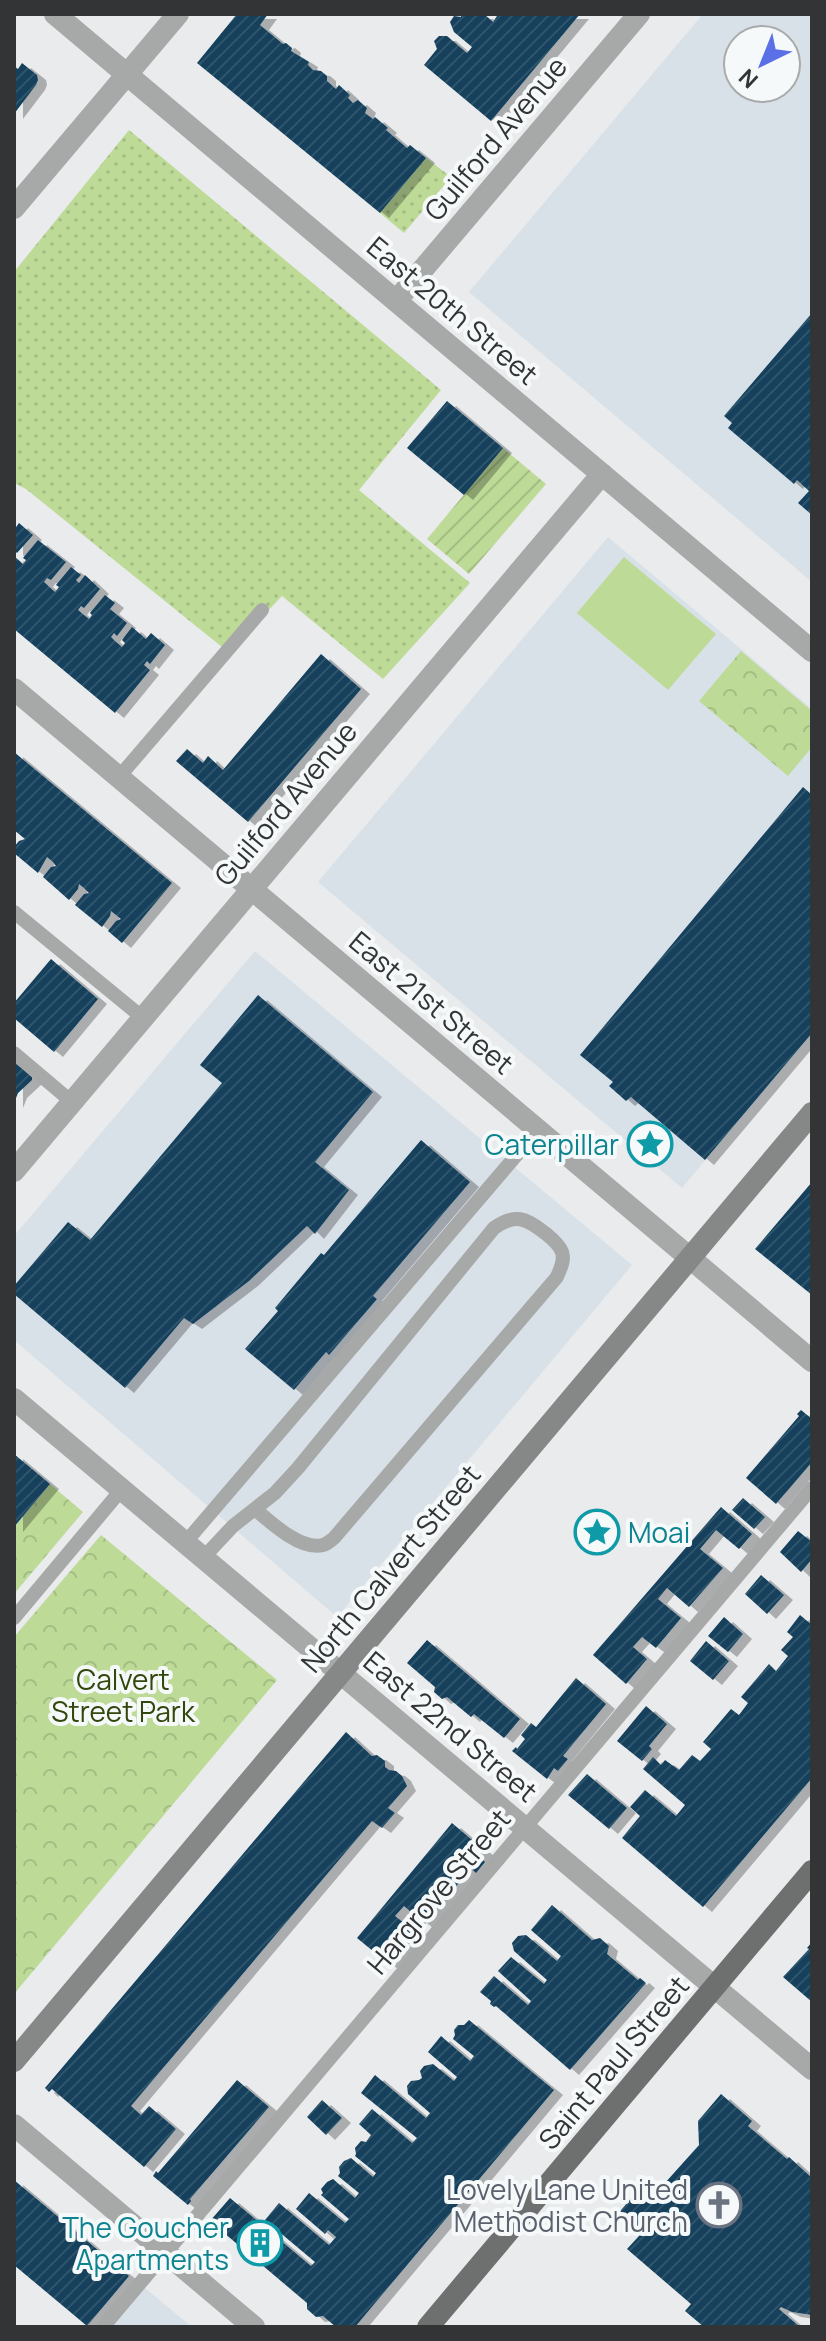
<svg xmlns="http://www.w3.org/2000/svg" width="826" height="2341" font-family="Manrope,sans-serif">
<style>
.built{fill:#d9e1e8;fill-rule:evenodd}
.grass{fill:url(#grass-dots)}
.park{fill:url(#park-crowns)}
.garden{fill:url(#garden-furrows)}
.pitch{fill:#bddb97}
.building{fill:url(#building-hatch);filter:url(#shadow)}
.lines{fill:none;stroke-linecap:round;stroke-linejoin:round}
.service{stroke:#a7a8a8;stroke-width:14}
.minor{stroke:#a7a8a8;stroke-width:22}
.tertiary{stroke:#a7a8a8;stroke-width:22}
.secondary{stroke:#868887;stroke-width:22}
.primary{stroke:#6e7070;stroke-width:22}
.labels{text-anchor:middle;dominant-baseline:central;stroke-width:8;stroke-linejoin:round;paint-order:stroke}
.street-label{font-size:28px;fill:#333435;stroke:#f6f9fa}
.culture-label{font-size:28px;fill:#0d838f;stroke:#f6f9fa;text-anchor:end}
.park-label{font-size:28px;fill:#32470b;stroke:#f6f9fa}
.worship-label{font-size:28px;fill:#5b616d;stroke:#f6f9fa;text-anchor:end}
</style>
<defs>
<pattern id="grass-dots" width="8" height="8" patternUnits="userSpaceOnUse" patternTransform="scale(2)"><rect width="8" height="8" fill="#bddb97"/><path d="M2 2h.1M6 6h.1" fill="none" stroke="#a3bd83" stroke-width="1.8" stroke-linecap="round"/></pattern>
<pattern id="park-crowns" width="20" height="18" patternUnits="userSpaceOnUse" patternTransform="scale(2)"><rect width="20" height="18" fill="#bddb97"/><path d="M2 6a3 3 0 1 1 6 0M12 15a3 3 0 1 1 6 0" fill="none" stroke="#a3bd83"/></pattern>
<pattern id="garden-furrows" width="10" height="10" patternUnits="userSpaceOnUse" patternTransform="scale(2)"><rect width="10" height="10" fill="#bddb97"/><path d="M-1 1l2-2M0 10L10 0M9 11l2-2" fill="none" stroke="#a3bd83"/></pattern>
<pattern id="building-hatch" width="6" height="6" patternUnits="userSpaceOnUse" patternTransform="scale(2)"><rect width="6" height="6" fill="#13405c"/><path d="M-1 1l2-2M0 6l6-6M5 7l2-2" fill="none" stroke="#2d546b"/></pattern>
<filter id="shadow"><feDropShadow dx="9" dy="5" stdDeviation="0" flood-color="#0004"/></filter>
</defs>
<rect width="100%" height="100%" fill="#e9ebed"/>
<path class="built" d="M703,14H812V582L469,292ZM738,40H786V88H738Z
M608,537L812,709V1033L682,1188L318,882Z
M255,951L632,1265L337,1617L14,1340V1236Z
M139,2283L192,2327H101Z"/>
<path class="grass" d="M129,130L441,390L359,490L470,583L383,679L282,596L237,643L222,647L26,489L14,483V272Z
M426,158L451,177L404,233L380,213Z"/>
<path class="park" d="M741,651L812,711V747L788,776L699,701Z
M50,1484L83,1512L14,1594V1527Z
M101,1535L277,1680L14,1994V1637Z"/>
<path class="garden" d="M503,448L546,484L469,574L427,539Z"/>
<path class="pitch" d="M624,557L716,634L668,690L577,613Z"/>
<path class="building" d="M237,14H268L260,25L283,44L286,43L292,48L291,51L309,62L308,65L313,70L321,71L327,76V81L336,89L339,85L350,95L348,98L353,103L358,100L367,108L365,113L373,119L375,117L388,128L386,130L407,148L410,145L426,158L380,213L197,63Z
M461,14H484L493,22L497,16L494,14H580L491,121L424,65L437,49L434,41L439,36H447L467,53L472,47L454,32L450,22L454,16L461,17Z
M22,63L37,75L38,80L36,85L14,114V66L18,69Z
M812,313V515L798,503L809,491L797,480L794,484L728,428L732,423L724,416Z
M447,401L503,448L464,495L407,448Z
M19,523L33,535L17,553L14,550V530Z
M38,540L66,562L51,580L47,578L44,582L55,592L59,587L56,585L71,567L81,575L76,580L79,583L85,575L100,589L84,608L81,606L78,610L84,615L89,619L92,615L90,613L105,595L115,603L110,609L127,623L117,636L114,633L111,637L115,641L122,647L125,643L122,640L132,627L146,639L151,633L165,645L150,664L147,661L144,665L150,670L115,713L14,629V556L23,564L26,560L23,558Z
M321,654L361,689L248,822L176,761L187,749L203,763L208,756L223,770Z
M14,752L172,883L122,943L108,931L116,921L121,919L111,911L110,916L102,927L75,905L84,894L89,893L84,888L79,884L78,889L69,900L43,877L51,867L56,866L53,862L47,857L38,873L14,853V847L19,841L25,839L14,830Z
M803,787L812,795V1033L705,1160L631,1097L626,1101L609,1086L613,1082L580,1055Z
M51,959L98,999L54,1052L14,1018V1003Z
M258,995L373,1092L315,1162L349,1190L315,1234L307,1226L249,1281L193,1324L184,1318L125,1388L14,1294V1286L68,1222L90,1240L222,1083L200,1065Z
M14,1061L32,1077V1080L18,1093L14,1103Z
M421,1140L470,1182L373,1296L377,1299L329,1355L326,1352L294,1390L245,1349L278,1311L275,1308L321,1253L324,1255Z
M812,1182V1295L755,1249Z
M801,1410L812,1419V1462L776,1504L746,1478L799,1416L797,1414Z
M14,1454L50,1484L14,1527Z
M743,1498L765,1517L754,1529L732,1510Z
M721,1507L752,1534L739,1549L716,1530L700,1549L723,1568L689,1607L667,1588L658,1599L681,1618L656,1648L642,1637L633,1647L647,1659L626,1684L593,1655Z
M798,1531L812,1542V1559L801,1572L780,1552Z
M761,1575L784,1595L767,1614L745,1594Z
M800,1615L812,1625V1778L703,1907L622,1838L640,1816L630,1807L645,1790L676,1816L685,1805L643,1769L653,1757L661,1765L665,1760L679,1770L692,1755L700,1761L711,1749L703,1742L731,1709L739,1715L748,1703L741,1697L769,1664L776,1671L788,1656L781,1650L793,1637L787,1632Z
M724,1617L743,1634L728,1652L708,1636Z
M427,1640L520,1719L504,1738L474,1714L471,1717L447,1697L442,1699L434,1692L435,1687L407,1663Z
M706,1641L729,1661L713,1680L690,1661Z
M576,1678L606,1704L563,1756L568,1759L558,1771L554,1768L547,1779L512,1751L516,1747L517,1749L525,1739L521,1735L531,1723L536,1727Z
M646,1706L667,1724L649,1746L652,1749L642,1761L617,1741Z
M346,1732L372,1756L377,1755L385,1761V1767L389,1770L396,1771L402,1776L407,1786L388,1808L395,1813L382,1828L372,1821L131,2106L141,2115L149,2106L176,2129L144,2167L52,2089L49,2092L45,2088Z
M587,1774L627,1808L609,1829L568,1795Z
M452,1823L485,1851L480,1857L485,1862L476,1873L471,1868L425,1924L404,1906L395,1916L417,1933L390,1965L357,1938Z
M552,1905L592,1940L600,1938L609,1946L607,1954L638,1980L640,1978L646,1983L570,2070L496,2006L494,2007L490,2004L491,2001L480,1992L494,1976L528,2005L531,2001L498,1971L511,1957L544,1984L547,1980L514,1951L512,1943L518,1936L526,1935L557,1961L561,1956L531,1930Z
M812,1942V2002L783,1977L809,1949L807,1948Z
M469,2020L554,2090L355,2327H336L323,2316L316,2317L307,2309V2303L210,2221L230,2198L311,2266L315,2262L265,2220L279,2203L329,2245L336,2237L328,2230L325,2234L296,2209L309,2193L345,2223L349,2219L321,2195L323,2193L321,2189L327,2182L333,2179L355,2198L359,2193L338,2176L340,2173L339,2167L344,2161L351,2158L373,2177L376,2173L355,2156L356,2154L355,2148L361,2141L366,2142L371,2135L359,2124L372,2109L412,2143L417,2138L361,2093L375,2075L426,2118L430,2113L408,2094L407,2086L411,2081L419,2080L422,2078L420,2071L424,2066L433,2064L454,2081L457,2077L428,2052L441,2036L470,2061L474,2056L453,2039L455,2035L454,2030L458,2025H464Z
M237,2080L269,2107L190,2199L191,2201L188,2205L153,2176L156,2171L158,2173Z
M721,2094L752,2121L748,2126L787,2159L789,2157L812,2178V2315L792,2312L781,2307L779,2309L800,2327H704L685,2311L691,2304L627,2249L639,2236L616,2216L645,2182L656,2193L699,2145L698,2121Z
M322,2100L342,2118L326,2135L307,2117Z
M14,2180L129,2276L87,2326L14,2265Z"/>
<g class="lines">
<path class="service" d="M119,777L262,610
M14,912L143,1018
M14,1053L72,1102
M185,1543L538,1130
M204,1557L233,1526L275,1493L298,1468L494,1228C515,1213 526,1218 545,1233C551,1238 559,1244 562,1252C565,1261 560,1269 557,1277L334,1538C330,1541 327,1544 323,1545C301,1551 270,1522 255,1509
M14,1618L122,1489
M103,2327L812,1488"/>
<path class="minor" d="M55,14L812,651
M396,301L639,14
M14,689L690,1258
M14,1171L602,474
M14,1399L812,2069
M14,2125L254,2327"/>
<path class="tertiary" d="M14,208L178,14
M690,1258L812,1361"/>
<path class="secondary" d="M14,2061L812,1113"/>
<path class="primary" d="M428,2327L812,1871"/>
</g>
<defs>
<g id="sight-ring" transform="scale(2.3)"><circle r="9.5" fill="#f6f9fa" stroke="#0f9aa8" stroke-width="1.5"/><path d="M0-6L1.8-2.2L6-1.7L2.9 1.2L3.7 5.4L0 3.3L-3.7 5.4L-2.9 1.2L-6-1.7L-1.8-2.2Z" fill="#0f9aa8"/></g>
<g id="church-ring" transform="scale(2.3)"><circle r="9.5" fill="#f6f9fa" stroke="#6b7280" stroke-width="1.5"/><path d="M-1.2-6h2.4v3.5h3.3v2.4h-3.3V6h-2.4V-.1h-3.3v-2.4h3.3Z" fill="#6b7280"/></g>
<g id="building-ring" transform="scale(2.3)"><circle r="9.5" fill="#f6f9fa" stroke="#0f9aa8" stroke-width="1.5"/><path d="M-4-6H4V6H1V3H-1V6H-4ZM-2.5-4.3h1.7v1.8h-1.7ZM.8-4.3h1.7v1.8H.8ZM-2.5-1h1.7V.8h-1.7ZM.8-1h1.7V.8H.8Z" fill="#0f9aa8"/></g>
</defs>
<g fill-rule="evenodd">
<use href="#sight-ring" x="650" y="1144"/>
<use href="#sight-ring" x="597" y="1532"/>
<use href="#church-ring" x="719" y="2205"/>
<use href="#building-ring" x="260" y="2243"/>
</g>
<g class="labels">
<g class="street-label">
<text transform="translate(495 138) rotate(-50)">Guilford Avenue</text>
<text transform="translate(453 310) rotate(40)">East 20th Street</text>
<text transform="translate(285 803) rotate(-50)">Guilford Avenue</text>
<text transform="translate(432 1002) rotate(40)">East 21st Street</text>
<text transform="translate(390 1568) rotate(-50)">North Calvert Street</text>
<text transform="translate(451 1726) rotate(40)">East 22nd Street</text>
<text transform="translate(438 1891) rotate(-50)">Hargrove Street</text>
<text transform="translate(613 2062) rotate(-50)">Saint Paul Street</text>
</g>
<g class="culture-label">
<text x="619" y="1144">Caterpillar</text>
<text x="628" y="1532" text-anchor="start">Moai</text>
<text x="229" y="2227">The Goucher<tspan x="229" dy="32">Apartments</tspan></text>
</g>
<g class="park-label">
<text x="123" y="1679">Calvert<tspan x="123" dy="32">Street Park</tspan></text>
</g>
<g class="worship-label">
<text x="688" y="2189">Lovely Lane United<tspan x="688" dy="32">Methodist Church</tspan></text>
</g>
</g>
<rect width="826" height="2341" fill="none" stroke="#333435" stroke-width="32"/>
<g transform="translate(762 64) rotate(223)"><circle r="38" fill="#f6f9fa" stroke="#a8aaab" stroke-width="2"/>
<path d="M0-6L14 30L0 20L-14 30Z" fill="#5b6fe6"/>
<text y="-12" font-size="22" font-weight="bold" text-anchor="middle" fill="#333435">N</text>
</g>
</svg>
